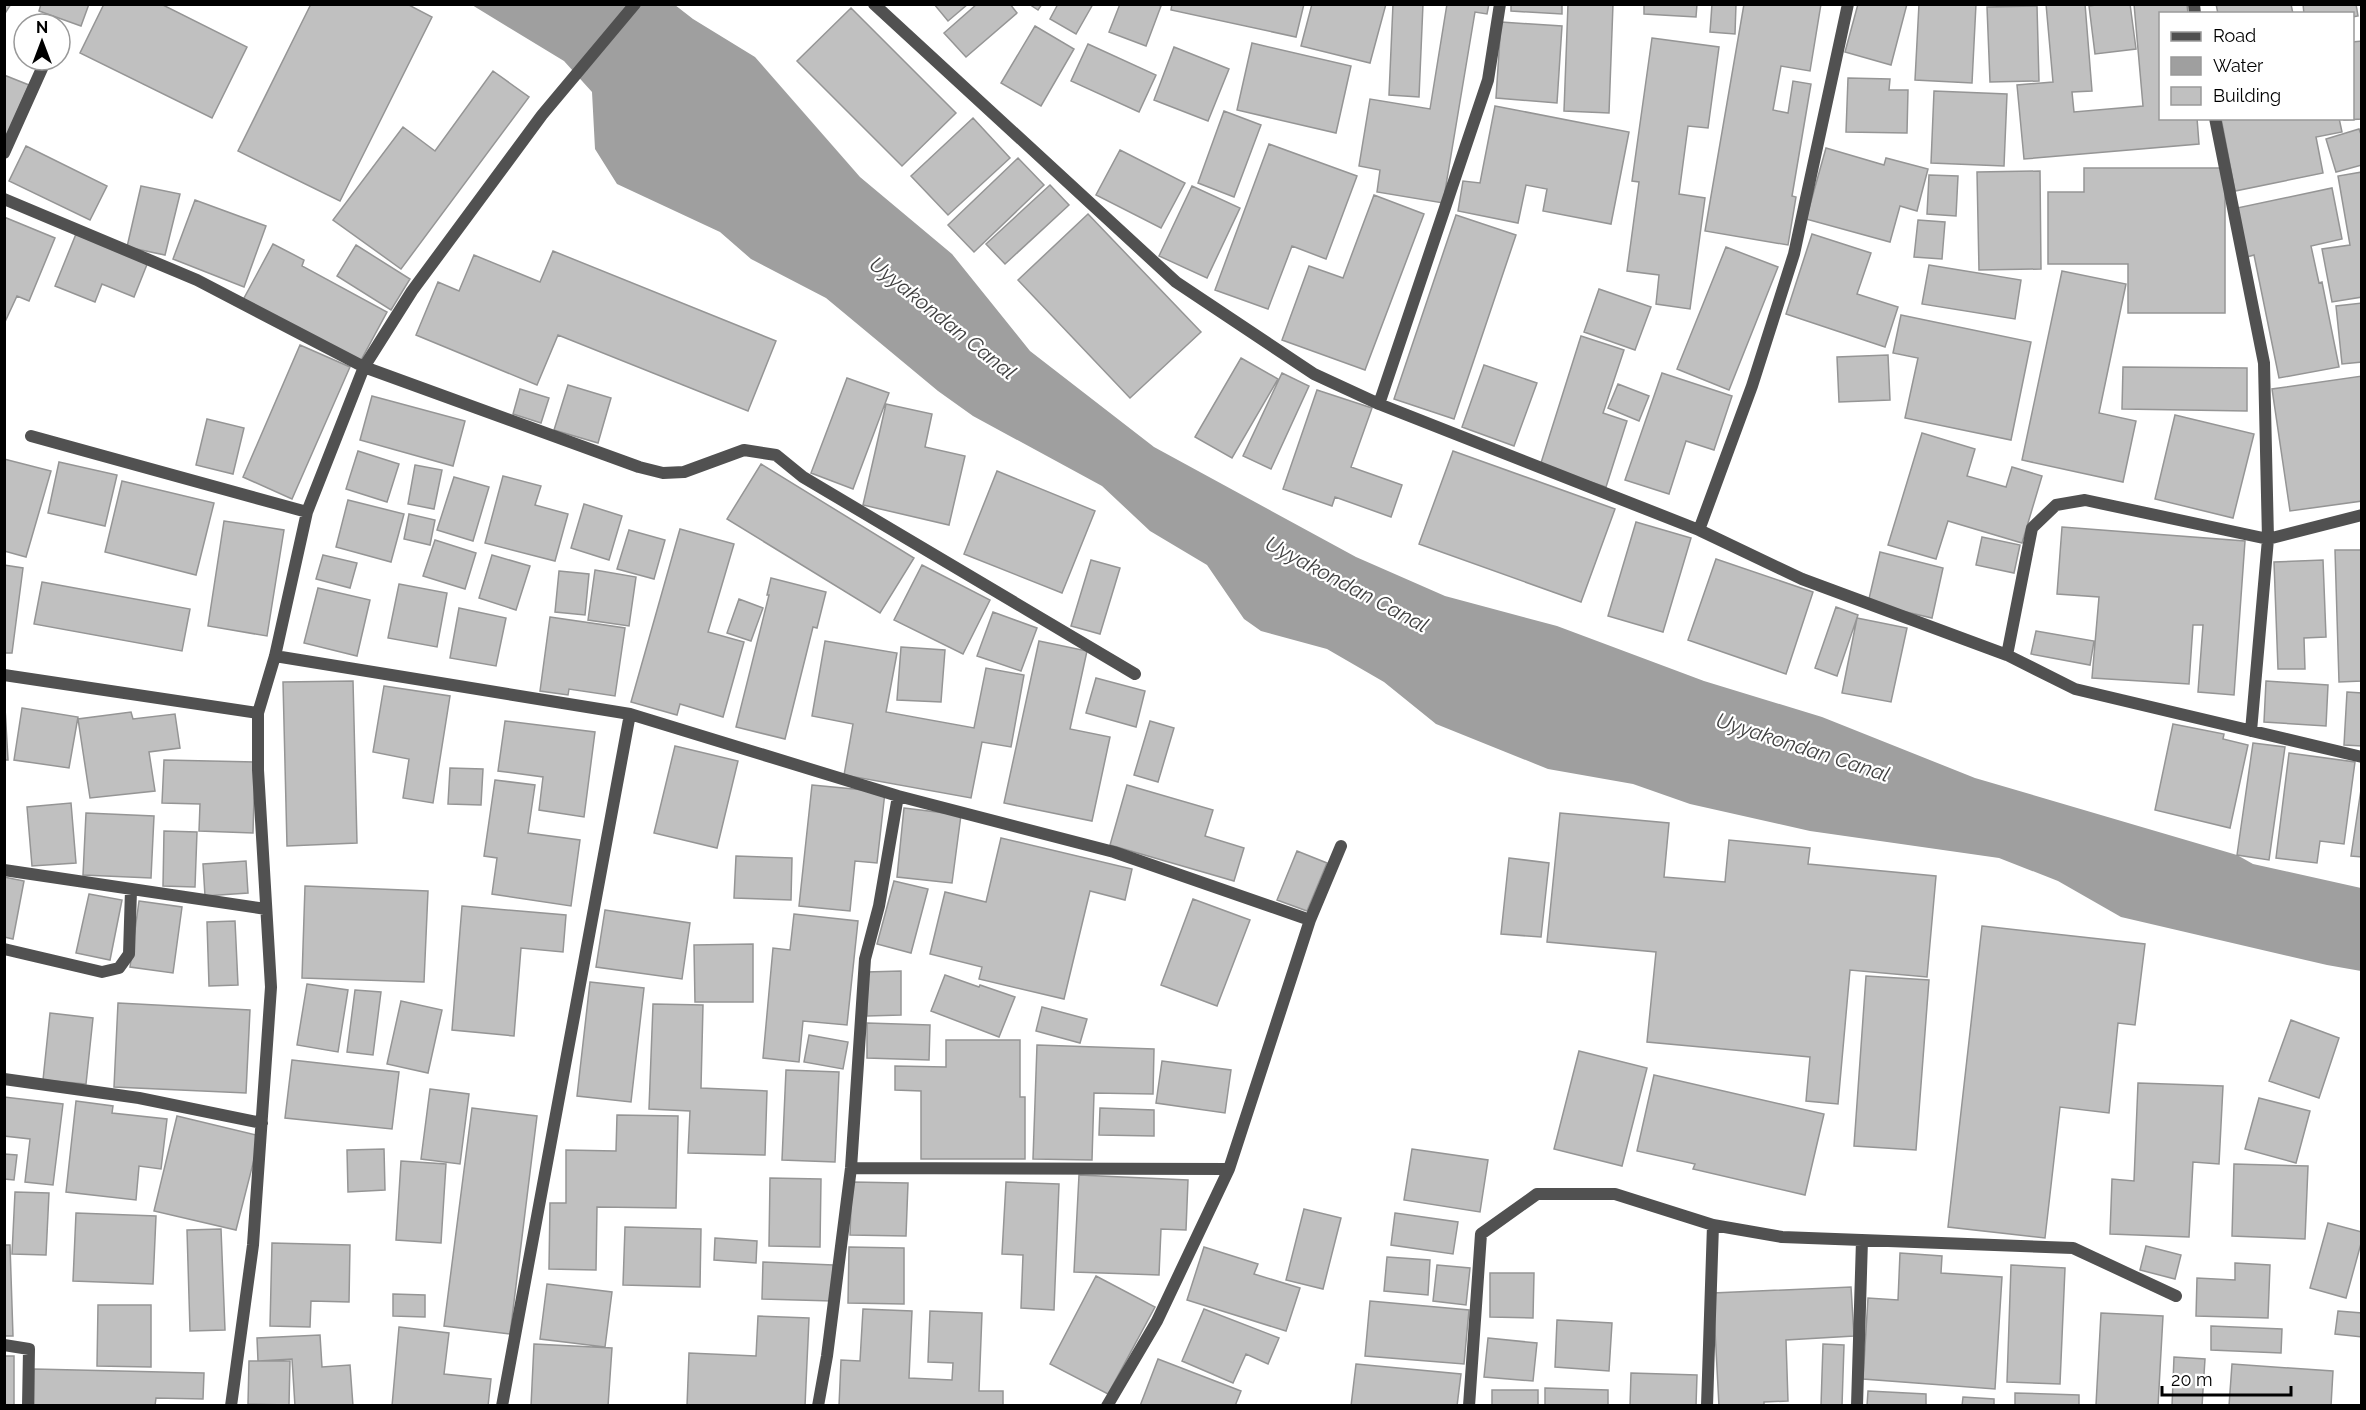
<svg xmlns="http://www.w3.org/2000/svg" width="2366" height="1410" font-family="Raleway,sans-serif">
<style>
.water{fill:#9f9f9f}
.building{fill:#c0c0c0;stroke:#959595;stroke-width:1.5}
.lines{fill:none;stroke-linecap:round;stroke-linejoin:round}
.minor{stroke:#515151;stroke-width:12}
.labels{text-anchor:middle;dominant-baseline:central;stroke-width:4.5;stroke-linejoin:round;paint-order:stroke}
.water-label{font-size:21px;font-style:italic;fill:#404040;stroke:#fff}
</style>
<rect width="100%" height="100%" fill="#fff"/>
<path class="water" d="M472,5H675L693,19L755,57L860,177L952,254L1030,351L1154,447L1356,557L1445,596L1557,626L1704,681L1822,717L1975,778L2237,855L2253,864L2361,888V971L2327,965L2121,917L2058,881L1999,858L1810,831L1690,804L1633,784L1548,769L1436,724L1384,682L1327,649L1261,631L1244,619L1207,565L1150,531L1102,486L973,416L938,391L826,298L751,259L720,232L617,184L595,149L592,92L564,61Z"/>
<path class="building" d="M4,4H11L4,15Z
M41,4H89L81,26L39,11Z
M104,4H161L247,47L212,118L80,53Z
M311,4H407L432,17L340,201L238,151Z
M934,4H968L948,21Z
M977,4H1010L1017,13L966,57L944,33Z
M1029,4H1042L1038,10Z
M1058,4H1093L1076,34L1050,19Z
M1120,4H1156L1161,6L1146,46L1109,32Z
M1172,4H1304L1296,37L1171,10Z
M1312,4H1386L1370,63L1301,46Z
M1393,4H1423L1419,97L1389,95Z
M1447,4H1489L1487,14L1475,12L1443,203L1377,192L1380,170L1359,166L1370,99L1430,109Z
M1511,4H1562V14L1511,11Z
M1568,4H1613L1609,113L1564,111Z
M1644,4H1697L1696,17L1644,14Z
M1712,4H1736L1735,34L1710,32Z
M1744,4H1821L1810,71L1781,66L1773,110L1788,113L1793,81L1811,84L1792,196L1796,197L1788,245L1705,231Z
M1858,4H1907L1891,65L1845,52Z
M1919,4H1976L1972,83L1915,80Z
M2046,4H2085L2092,91L2072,92L2074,112L2143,106L2134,4H2187L2188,14H2160V118H2197L2199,144L2024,159L2017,85L2053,82Z
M2103,4H2130L2136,49L2095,54L2089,6Z
M2216,4H2291L2293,14H2218Z
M2303,4H2356L2358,16L2352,17V14H2304Z
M2037,6L2039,81L1990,82L1987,7Z
M851,8L956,113L902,166L797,61Z
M1501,22L1562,26L1557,103L1496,98Z
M1035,26L1074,49L1041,106L1001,83Z
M1652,38L1719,47L1708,128L1688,126L1679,194L1705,198L1690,309L1656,304L1659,275L1627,271L1639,182L1632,181Z
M2362,41V119L2344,120V118H2352V42Z
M1252,43L1351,66L1336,133L1237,110Z
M1088,44L1156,75L1139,112L1071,81Z
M1174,47L1229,69L1208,121L1154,100Z
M493,71L529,97L401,269L333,220L403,127L435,151Z
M4,75L29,85L7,135L4,134Z
M1848,78L1890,79L1889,90H1908L1907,133L1846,132Z
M1934,91L2007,94L2004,166L1931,163Z
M1495,106L1629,132L1611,224L1543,211L1547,189L1526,185L1518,223L1458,211L1463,181L1480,183Z
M1224,111L1261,125L1234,197L1198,183Z
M973,118L1010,158L948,215L911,176Z
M2221,118H2339L2342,132L2316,137L2323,173L2235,191Z
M2359,129L2362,137V165L2336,172L2326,139Z
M1269,144L1357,176L1326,259L1292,246L1268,309L1215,290Z
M26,146L107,186L90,220L9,181Z
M1826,148L1884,165L1886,158L1928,169L1917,211L1900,206L1890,242L1806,219Z
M1120,150L1185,183L1161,228L1096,195Z
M1018,158L1044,185L974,252L948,225Z
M2084,168H2225V313H2128V264H2048V192H2084Z
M2040,171L2041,269L1979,270L1977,172Z
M2362,172V297L2332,302L2322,249L2350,245L2338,176Z
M1929,175L1958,176L1956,216L1927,214Z
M1050,185L1069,205L1005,264L986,244Z
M141,186L180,194L165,255L127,247Z
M1192,186L1240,208L1207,278L1159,256Z
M2332,188L2342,239L2311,246L2319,283L2322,282L2339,367L2279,378L2254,255L2247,257L2237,208Z
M1374,195L1424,214L1365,370L1282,340L1309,266L1343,278Z
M195,200L266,226L244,287L173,259Z
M1088,214L1201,332L1130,398L1018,280Z
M1456,215L1516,235L1454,419L1394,399Z
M4,217L55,238L29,301L17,296L4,324Z
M1918,220L1945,222L1942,259L1914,257Z
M76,234L148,262L134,297L102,284L95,302L55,286Z
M1812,234L1871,253L1857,294L1898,307L1885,347L1786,314Z
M273,244L304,260L302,266L387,312L360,362L243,300Z
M356,245L410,279L391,310L337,276Z
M1726,247L1778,267L1729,390L1677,369Z
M553,251L776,341L748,411L558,335L537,385L416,335L438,282L459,291L474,255L540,282Z
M1929,265L2021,280L2015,319L1922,304Z
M2062,271L2126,284L2099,413L2136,421L2123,482L2022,460Z
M1599,289L1651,307L1635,350L1584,332Z
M2362,303V362L2342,364L2336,306Z
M1901,315L2031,342L2011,440L1905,418L1918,358L1893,353Z
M1581,336L1624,350L1603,413L1627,421L1606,487L1540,466Z
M300,345L350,367L292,499L243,477Z
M1888,355L1890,400L1839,402L1837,357Z
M1241,358L1278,379L1232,458L1195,437Z
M1484,365L1537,383L1514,446L1462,427Z
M2123,367L2247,368V411L2122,409Z
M1282,373L1309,386L1271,469L1243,456Z
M1662,373L1732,396L1714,450L1686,441L1669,494L1625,480Z
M2362,376V501L2290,511L2272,389Z
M847,378L889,393L853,489L811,473Z
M1618,384L1649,396L1639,421L1608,408Z
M568,385L611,398L598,443L554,430Z
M520,389L549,398L541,423L513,414Z
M1317,390L1372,408L1351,467L1402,485L1391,517L1335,497L1332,506L1283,489Z
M372,396L465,421L453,466L360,440Z
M886,404L932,414L925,447L965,456L949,525L863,505Z
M2175,415L2254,434L2233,518L2155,499Z
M207,419L244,428L233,474L196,465Z
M1922,433L1975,449L1967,476L2006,487L2012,467L2042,476L2022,543L1948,521L1936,559L1888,545Z
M358,451L399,464L387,502L346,489Z
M1453,451L1615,509L1581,602L1419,544Z
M4,459L51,471L26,557L4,551Z
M59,462L117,475L105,526L48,513Z
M761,464L914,558L880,613L727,519Z
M415,465L442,470L434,509L408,504Z
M997,471L1095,511L1062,593L964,554Z
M503,476L541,486L535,505L568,514L555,561L485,543Z
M454,477L489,487L473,541L437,530Z
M122,481L214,503L196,575L105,552Z
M348,500L404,514L391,562L336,547Z
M584,504L622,516L609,560L571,548Z
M409,514L435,520L430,545L404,539Z
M224,521L284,530L267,636L208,626Z
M1636,522L1691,538L1663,632L1608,616Z
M2062,527L2245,541L2234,695L2198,692L2203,625H2193L2189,684L2092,678L2099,597L2057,594Z
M680,529L734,544L708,632L744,642L723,717L680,704L677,715L631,702Z
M629,530L665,540L654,579L617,569Z
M1982,537L2020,545L2014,573L1976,565Z
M435,540L476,553L465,589L423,576Z
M2335,550H2362V681L2339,682Z
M1880,552L1943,568L1932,618L1868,603Z
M323,555L357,563L350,588L316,579Z
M492,555L530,566L516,610L479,598Z
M1716,559L1813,592L1786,674L1688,640Z
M1091,560L1120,568L1100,634L1071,626Z
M2323,560L2326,637L2304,638L2305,669H2278L2274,562Z
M4,565L23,568L12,653H4Z
M922,565L990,600L963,654L894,620Z
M595,570L636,577L629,626L588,620Z
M559,571L589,574L585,615L555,612Z
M771,578L826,592L817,628L813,627L785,739L736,727L769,595H767Z
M42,582L190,609L182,651L34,624Z
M399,584L447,593L437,647L388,638Z
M318,588L370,600L357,656L304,643Z
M739,599L763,608L751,641L727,633Z
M1836,607L1858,615L1837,676L1815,668Z
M459,608L506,618L496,666L450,658Z
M993,612L1037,628L1021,671L977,656Z
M550,617L625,628L615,696L569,689L568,695L540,691Z
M1857,618L1907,628L1891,702L1842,693Z
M2036,631L2094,641L2090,665L2031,654Z
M825,641L897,653L886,712L974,728L986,668L1024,675L1011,747L982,742L971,798L844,775L853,724L812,716Z
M1039,641L1087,651L1070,729L1110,737L1092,821L1004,803Z
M901,647L945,650L941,702L897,700Z
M1096,678L1145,691L1136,727L1086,713Z
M353,681L357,843L287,846L283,682Z
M2266,681L2328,685L2326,726L2264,722Z
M384,686L450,696L433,803L403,798L409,759L373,752Z
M4,690L8,760H4Z
M2347,692L2362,693V746L2344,745Z
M22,708L78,717L69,768L14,760Z
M131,712L133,719L175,714L180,748L149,752L155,791L90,798L78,719Z
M505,721L595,732L584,817L539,810L543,777L498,771Z
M1150,721L1174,728L1158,782L1134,775Z
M2173,724L2224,734L2223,739L2248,745L2230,828L2155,810Z
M2253,743L2285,747L2269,860L2237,855Z
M675,746L738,761L717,848L654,833Z
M2289,753L2355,762L2344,844L2320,841L2317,863L2276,858Z
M164,760L255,762L253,833L199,831L200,804L162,803Z
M450,768L483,769L481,805L448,804Z
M495,780L535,785L528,833L580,840L571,906L492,894L497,858L484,856Z
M2362,783V857L2351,856Z
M812,785L885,792L877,863L855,861L850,911L799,906Z
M1127,785L1213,810L1205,836L1244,848L1234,881L1110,845Z
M71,803L76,863L32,866L27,807Z
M904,808L961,815L952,883L897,877Z
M86,813L154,816L151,878L83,875Z
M1560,813L1669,823L1664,877L1725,882L1729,840L1810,848L1808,864L1936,876L1927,977L1850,970L1838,1104L1806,1101L1810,1057L1647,1042L1656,952L1547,942Z
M164,831L197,832L195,887L163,886Z
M1001,838L1132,869L1125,900L1090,891L1064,999L979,979L982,967L930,954L945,892L986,902Z
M1297,851L1327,863L1307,911L1277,900Z
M736,856L792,858L791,900L734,898Z
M1509,858L1549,863L1541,937L1501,934Z
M246,861L248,893L205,896L203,864Z
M4,877L24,881L13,939L4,937Z
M894,881L928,889L911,953L877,944Z
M305,886L428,891L424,982L302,978Z
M89,894L122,900L110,960L76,953Z
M1193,899L1250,920L1217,1006L1161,985Z
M139,901L182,907L173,973L130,967Z
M462,906L566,915L563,952L521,948L514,1036L452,1030Z
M605,910L690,923L682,979L596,967Z
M794,914L858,921L847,1025L803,1021L799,1062L763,1058L773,948L790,950Z
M235,921L238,985L209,986L207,922Z
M1982,926L2145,944L2135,1025L2118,1023L2109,1113L2060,1107L2045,1238L1948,1227Z
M753,944V1002H695L694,945Z
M901,971V1015L867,1016L866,972Z
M945,975L979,987L980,985L1015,997L999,1037L931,1011Z
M1866,976L1929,980L1916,1150L1854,1146Z
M590,982L644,988L631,1102L577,1096Z
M307,984L348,990L338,1052L297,1045Z
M355,990L381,992L373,1055L347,1052Z
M401,1001L442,1010L428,1073L387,1064Z
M118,1003L250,1010L246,1093L114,1087Z
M653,1004L703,1005L701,1088L767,1091L765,1155L688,1153L690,1111L649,1109Z
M1042,1007L1087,1019L1080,1043L1036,1031Z
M50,1013L93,1018L86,1084L43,1080Z
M2291,1020L2339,1038L2319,1098L2269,1081Z
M867,1023L930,1025L929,1060L867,1058Z
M809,1035L848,1042L843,1069L804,1062Z
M946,1040H1020V1097H1025V1159H921V1091L895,1090V1066L946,1067Z
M1037,1045L1154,1049L1153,1094L1094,1093L1092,1160L1033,1159Z
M1579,1051L1647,1068L1622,1166L1554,1149Z
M292,1060L399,1072L392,1129L285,1118Z
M1162,1061L1231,1070L1225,1113L1156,1103Z
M786,1070L839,1072L835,1162L782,1160Z
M1654,1075L1824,1114L1805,1195L1693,1169L1695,1164L1637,1151Z
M2138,1083L2223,1086L2219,1164L2193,1162L2189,1237L2110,1234L2112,1179L2134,1181Z
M430,1089L469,1094L460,1164L421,1159Z
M4,1097L63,1104L53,1185L25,1182L30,1139L4,1136Z
M2259,1098L2310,1111L2296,1163L2245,1149Z
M76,1101L113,1106L112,1113L167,1119L161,1169L139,1166L136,1200L66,1192Z
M472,1108L537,1116L510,1334L444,1326Z
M1100,1108L1154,1110V1136L1099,1135Z
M617,1115L678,1116L676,1208L597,1207L596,1270L549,1269L550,1203H566V1150L616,1151Z
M177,1116L260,1136L236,1230L154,1211Z
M384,1149L385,1190L348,1192L347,1150Z
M1412,1149L1488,1160L1480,1212L1404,1200Z
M4,1154L17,1155L14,1180L4,1179Z
M401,1161L446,1164L441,1243L396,1240Z
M2234,1164L2308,1166L2305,1239L2232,1236Z
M1079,1175L1188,1180L1186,1230L1161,1229L1159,1275L1074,1272Z
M770,1178L821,1179L820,1247L769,1246Z
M852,1182L908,1183L906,1236L850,1235Z
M1006,1182L1059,1184L1054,1310L1021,1308L1023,1255L1002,1254Z
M15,1192L49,1193L46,1255L12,1254Z
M1304,1209L1341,1218L1323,1289L1286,1280Z
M76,1213L156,1216L153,1284L73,1281Z
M1395,1213L1458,1222L1453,1254L1391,1245Z
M2328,1223L2362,1232V1240L2346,1298L2310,1288Z
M625,1227L701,1229L700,1287L623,1285Z
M221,1229L225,1330L190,1331L187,1230Z
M715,1238L757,1241L756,1263L714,1260Z
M272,1243L350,1245L349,1302L311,1301L310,1327L270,1326Z
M4,1245H10L13,1336H4Z
M2146,1246L2181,1255L2175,1279L2140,1270Z
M849,1247L904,1248V1304L848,1303Z
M1204,1247L1258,1264L1254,1274L1300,1288L1286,1331L1187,1300Z
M1900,1253L1942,1256L1941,1273L2002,1277L1995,1389L1863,1379L1868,1298L1898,1300Z
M1387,1257L1430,1260L1428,1295L1384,1291Z
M763,1262L833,1265L832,1301L762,1299Z
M2235,1263L2270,1265L2268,1318L2196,1316L2197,1278L2235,1280Z
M1437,1265L1470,1268L1466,1305L1433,1301Z
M2011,1265L2065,1268L2060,1384L2007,1382Z
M1490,1273H1534L1533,1318L1490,1317Z
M1096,1276L1155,1307L1108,1394L1050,1364Z
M547,1284L612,1292L605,1347L540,1339Z
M1851,1287L1854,1336L1786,1340L1788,1401L1764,1402V1406H1719L1713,1293Z
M393,1294L425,1295V1317L393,1316Z
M1370,1301L1469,1310L1464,1364L1365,1356Z
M98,1305H151V1367L97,1366Z
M863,1309L912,1311L909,1378L952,1380L953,1363L928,1362L930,1311L982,1313L979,1391H1003V1406H839L841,1360L860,1361Z
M1204,1309L1279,1338L1268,1364L1246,1354L1233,1383L1182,1361Z
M2338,1311L2362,1313V1337L2335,1334Z
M2101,1313L2163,1316L2158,1406L2096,1405Z
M758,1316L809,1318L805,1406H687L689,1353L756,1356Z
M1557,1320L1612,1323L1609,1371L1555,1367Z
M2211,1326L2282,1329L2281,1353L2211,1350Z
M399,1327L449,1333L444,1374L491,1379L488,1406H392Z
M320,1335L322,1367L350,1365L353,1406H295L292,1359L258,1361L257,1338Z
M1488,1338L1537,1343L1533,1381L1484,1377Z
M534,1344L612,1348L608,1406H531Z
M1823,1344L1844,1345L1842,1406H1821Z
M4,1356H14V1406H4Z
M2174,1357L2205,1359L2202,1406H2172Z
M1158,1359L1241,1391L1235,1406H1140Z
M249,1361H290L289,1405L248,1404Z
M1356,1364L1461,1374L1457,1406H1351Z
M2232,1364L2333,1371L2331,1406H2229Z
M34,1369L204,1373L203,1399L156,1398L155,1406H34Z
M1631,1373L1697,1375L1696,1406H1630Z
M1545,1388L1608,1390V1406H1545Z
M1492,1390H1538V1406H1492Z
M1868,1391L1926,1394V1406H1867Z
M2015,1393L2079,1395V1406H2015Z
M1963,1397L1994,1399V1406H1962Z"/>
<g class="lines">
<path class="minor" d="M874,4L1176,282L1314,374L1379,404L1699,530L1802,579L2007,655L2075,689L2362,757
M2194,4L2195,14
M2215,118L2264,363L2268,539L2362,515
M4,153L44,64
M4,199L197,280L364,367L639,467L663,473L684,472L744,450L776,455L803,477L1135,674
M1379,404L1488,80L1500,4
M31,436L307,512
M1699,530L1752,386L1794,254L1848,4
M2007,655L2032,528L2056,505L2085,500L2268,539L2251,731
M275,656L630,714L898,796L1114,852L1310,920
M4,675L258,713
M4,870L266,909
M4,949L102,972L119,968L129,954L131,890
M4,1079L139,1098L262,1123
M851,1168L1229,1169
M4,1345L29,1349L28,1406
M231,1406L253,1245L271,987L258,770V713L275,656L307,512L364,367L412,291L542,115L635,4
M502,1406L630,714
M818,1406L827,1356L851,1168L865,959L879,906L898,796
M1107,1406L1157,1321L1229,1169L1310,920L1341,846
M1469,1406L1481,1234L1537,1194H1615L1713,1225
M1707,1406L1713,1225L1782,1237L2073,1248L2176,1296
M1857,1406L1862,1240"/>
</g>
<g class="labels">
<g class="water-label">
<text transform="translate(943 318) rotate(39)">Uyyakondan Canal</text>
<text transform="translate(1347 584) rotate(28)">Uyyakondan Canal</text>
<text transform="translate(1803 747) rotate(18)">Uyyakondan Canal</text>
</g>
</g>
<rect width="2366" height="1410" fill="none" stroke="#000000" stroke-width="12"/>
<rect x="2159" y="12" width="195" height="108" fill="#ffffff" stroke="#999999" stroke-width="1.5"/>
<rect x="2171" y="32" width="30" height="9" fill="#515151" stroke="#999999" stroke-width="1.5"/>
<text x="2213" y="42" font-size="18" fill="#000000">Road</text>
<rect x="2171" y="57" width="30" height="18" fill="#9f9f9f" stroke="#999999" stroke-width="1.5"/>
<text x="2213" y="72" font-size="18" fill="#000000">Water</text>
<rect x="2171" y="87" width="30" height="18" fill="#c0c0c0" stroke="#999999" stroke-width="1.5"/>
<text x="2213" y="102" font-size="18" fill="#000000">Building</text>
<g transform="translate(42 42)"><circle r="28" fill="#ffffff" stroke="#999999" stroke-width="1.5"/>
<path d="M0-4.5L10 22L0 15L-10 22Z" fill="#000000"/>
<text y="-9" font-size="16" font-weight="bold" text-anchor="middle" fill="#000000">N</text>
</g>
<path d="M2162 1386v9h129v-9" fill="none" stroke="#000000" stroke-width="3"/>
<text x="2171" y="1386" font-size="18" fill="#000000" stroke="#ffffff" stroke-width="4.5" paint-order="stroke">20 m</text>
</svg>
